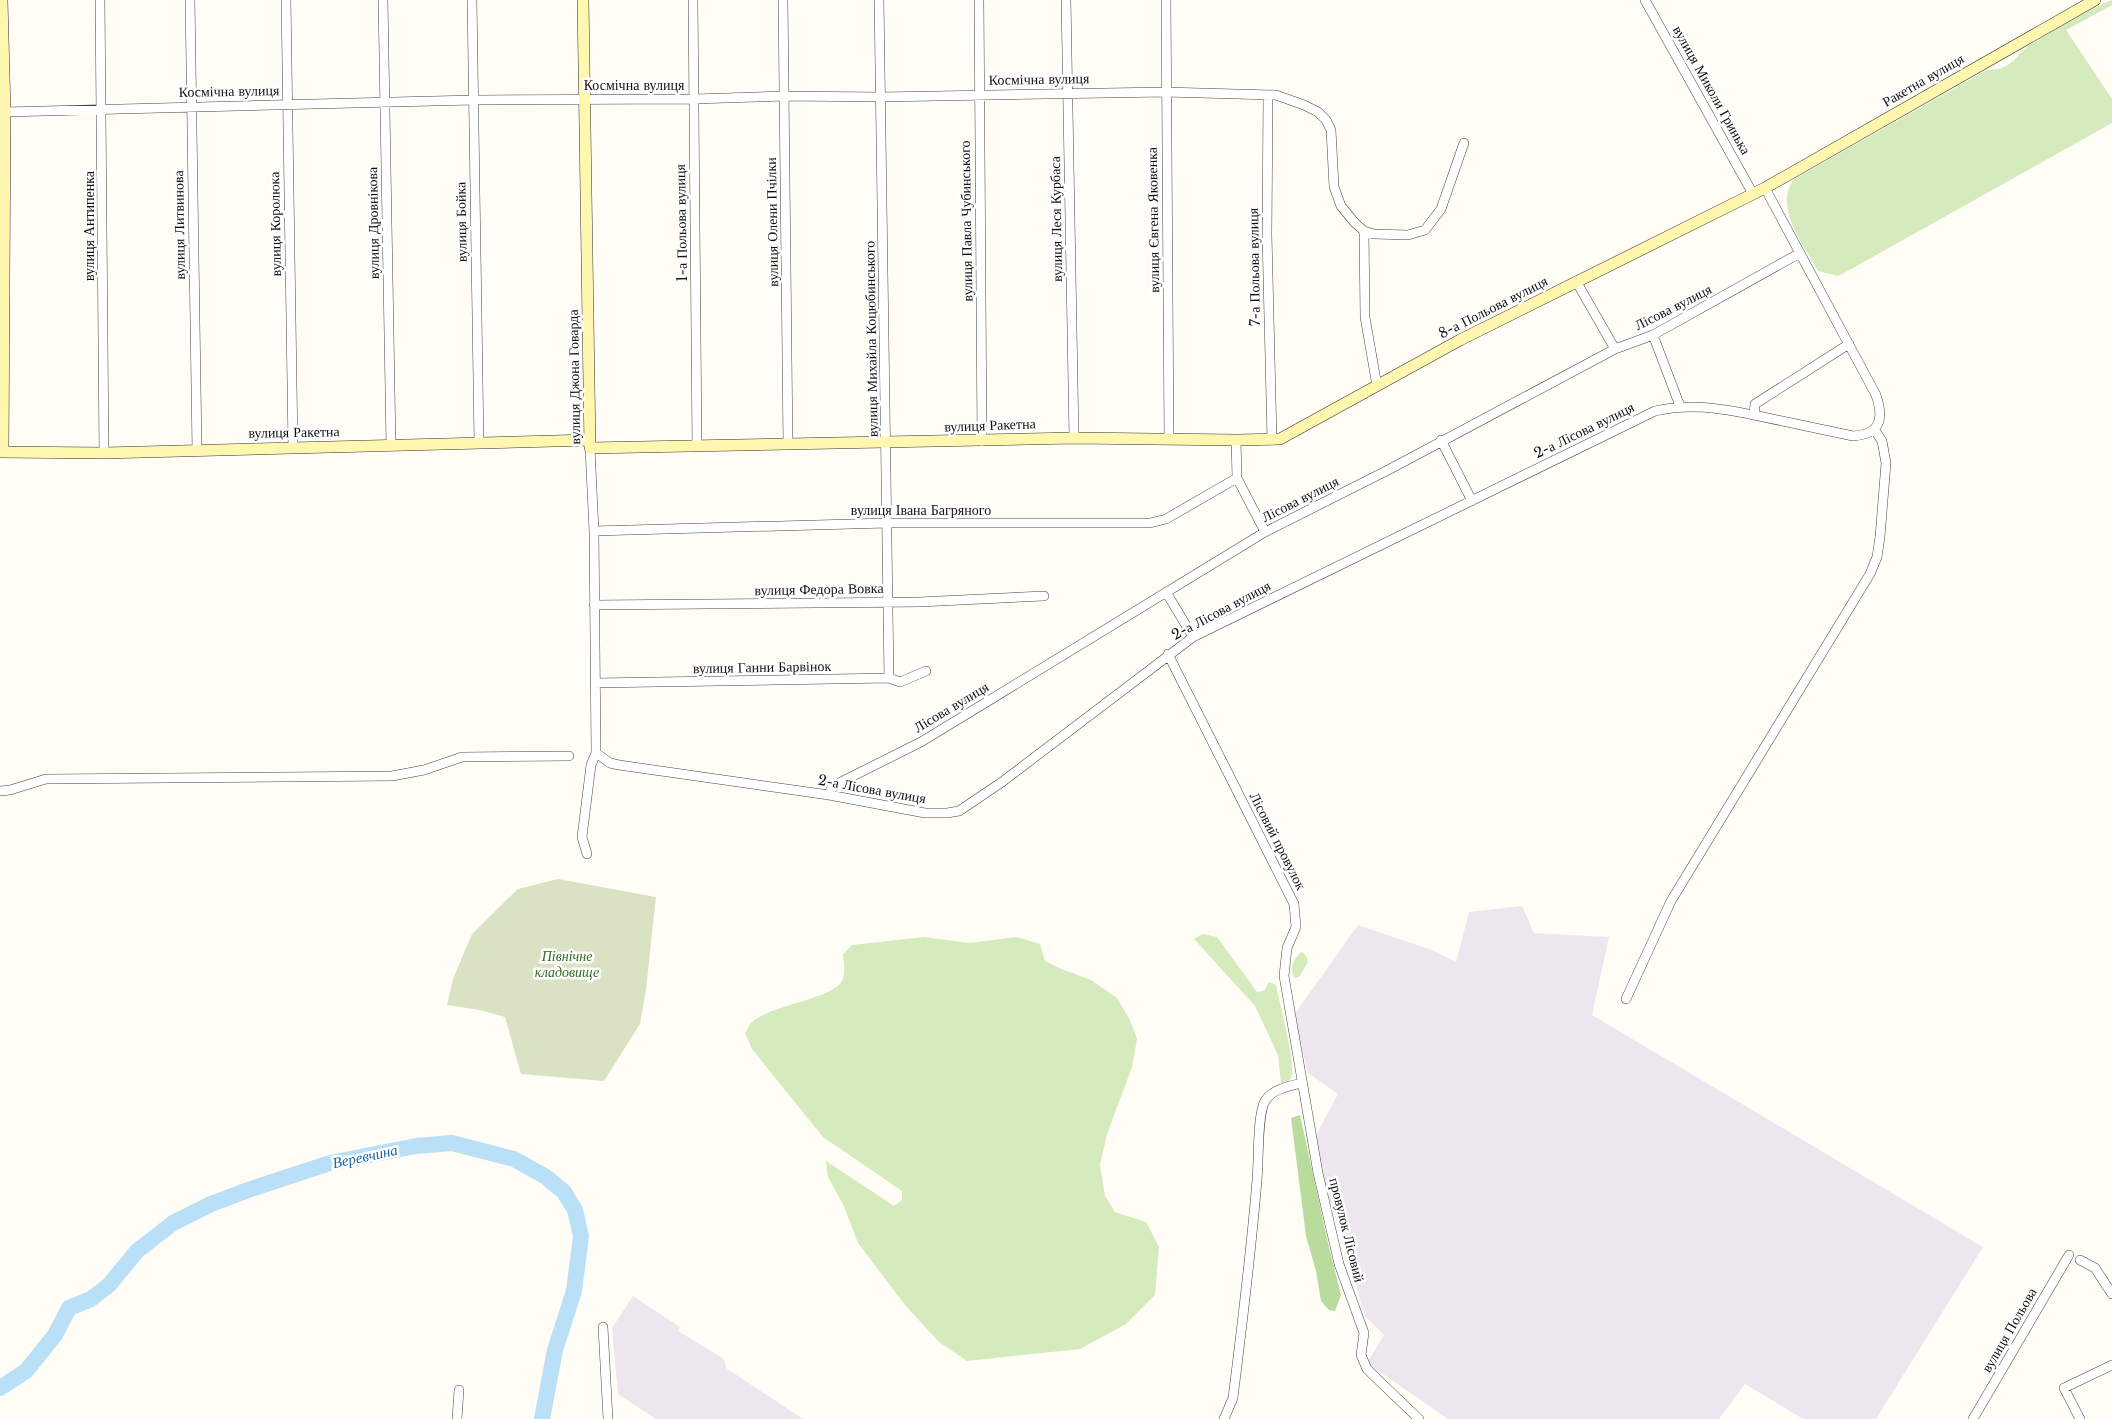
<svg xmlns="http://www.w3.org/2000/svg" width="2112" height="1419" font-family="'Libre Baskerville',serif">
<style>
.industrial{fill:#eee6ef}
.green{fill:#d5ebbd}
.forest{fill:#b9dc9c}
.cemetery{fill:#d9e3c4}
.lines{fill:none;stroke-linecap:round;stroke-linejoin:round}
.river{stroke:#b9e0f7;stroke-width:16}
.street-casing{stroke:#444;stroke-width:10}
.secondary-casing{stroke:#333;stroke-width:12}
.street{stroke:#fff;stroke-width:9}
.secondary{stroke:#fff6b0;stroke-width:11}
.labels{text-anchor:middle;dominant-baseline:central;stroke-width:5;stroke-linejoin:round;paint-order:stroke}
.street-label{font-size:14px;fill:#111;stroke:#fff}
.park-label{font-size:14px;font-style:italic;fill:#2f6b1f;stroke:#fff}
.water-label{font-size:15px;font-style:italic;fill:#1768a6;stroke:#fff}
</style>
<rect width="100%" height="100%" fill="#fffdf5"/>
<path class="industrial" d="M1522,906L1534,933L1609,937L1592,1015L1983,1247L1876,1419H1803L1745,1384L1719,1419H1448L1367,1363L1384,1335L1365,1316L1322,1173L1316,1135L1338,1094L1308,1073L1294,1015L1358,925L1432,950L1456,962L1469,912Z
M633,1296L680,1327L678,1331L724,1359L726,1368L803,1419H656L618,1394L612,1328Z"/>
<path class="green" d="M2112,0V5L2066,30L2112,99V123L1844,273L1838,276L1818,271C1804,245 1773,208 1794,179L1987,70C2015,70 2014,54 2033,43C2055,29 2089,9 2112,0Z
M1203,934L1217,937L1257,992L1264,991L1269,982L1276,985C1279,1002 1297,1067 1291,1078C1289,1082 1285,1083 1281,1084L1278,1055L1255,1006L1194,939Z
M924,937L969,943L1017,937L1040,944L1045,961L1059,968L1091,980L1117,998L1130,1020L1137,1039L1132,1067L1107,1134L1100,1165L1105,1196L1115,1212L1146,1222L1159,1247L1155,1295L1126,1324L1080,1349L967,1361L939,1342L905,1305L858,1243L843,1204L828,1177L826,1161L894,1206L902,1200V1191L823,1137L752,1049L745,1033C747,1030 749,1025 751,1023C769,1005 833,999 842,981C846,972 844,964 843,954L852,945Z
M1302,952L1307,957L1308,962L1299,977L1295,978C1288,970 1294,957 1302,952Z"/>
<path class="forest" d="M1300,1115L1328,1243L1341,1295L1335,1311L1329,1310L1321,1301L1316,1271L1306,1236L1291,1118Z"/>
<path class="cemetery" d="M558,879L656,897L646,990L640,1024L604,1081L521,1074L505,1017L480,1010L447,1005L453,979L472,934L518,889Z"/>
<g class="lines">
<path class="river" d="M0,1388L26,1371L55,1335L69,1308L91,1299L109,1285L137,1251L173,1223L211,1204L251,1189L330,1163L416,1146L452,1143L514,1159L546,1177L564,1192L575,1210L581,1236L574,1291L555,1350L542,1419"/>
<g class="street-casing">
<path id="street" d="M100,0L104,453
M190,0L197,450
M286,0L293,447
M383,0L391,445
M472,0L479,443
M693,0L697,446
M783,0L788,444
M879,0L889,678
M979,0L982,441
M1066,0L1074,438
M1166,0L1169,439
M1645,0L1753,194
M1268,95L1267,235L1272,440
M5,112L473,100L694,99L785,96L881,97L1165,92L1276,95L1304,105L1318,112L1326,120L1331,130L1334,187L1341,206L1355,223L1364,231L1374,234L1408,235L1425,230L1441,209L1464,143
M1364,231L1365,317L1377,386
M1576,281L1615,349
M1653,335L1680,406
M1754,415L1853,436C1881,434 1884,419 1876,395L1765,188
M1236,440L1237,478L1265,532
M1441,440L1472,501
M594,531L887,523H1150L1166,519L1237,478
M1166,592L1193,637
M594,605L919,602L1044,596
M1168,654L1294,904L1296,927L1287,948L1284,976L1318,1173L1339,1264L1364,1333L1361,1355L1367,1369L1372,1374L1419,1419
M595,683L889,678L900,682L926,671
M596,753L610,763L619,765L829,795L925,813H947L959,811L1002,782L1193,637L1655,411C1690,403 1719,408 1754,415L1755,404L1849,344
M0,791L10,790L46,779L392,776L424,770L462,757L569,756
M829,795L831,789L841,782L921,742L1265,532L1390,469L1615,349L1653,335L1800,253
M587,854L582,837L591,765L596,753L594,531L590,448
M1626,999L1671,901L1870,574L1877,557L1880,537L1886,463L1882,441L1874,429
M2080,1260L2095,1268L2112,1294
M603,1327L608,1419
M457,1419L459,1390
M1224,1419L1233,1398C1242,1326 1251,1253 1257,1180C1259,1161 1257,1115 1265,1101C1272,1089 1290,1086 1302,1083
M1973,1419L2069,1255
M2080,1419L2064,1388L2112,1365"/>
</g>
<g class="secondary-casing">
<path id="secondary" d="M2,0L5,112L3,452
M583,0L590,448L1074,438L1236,440L1280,439L1460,340L1765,188L2095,0
M0,452L104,453L590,440"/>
</g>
<use href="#street" class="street"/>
<use href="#secondary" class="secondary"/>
</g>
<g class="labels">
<g class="street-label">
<text transform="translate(1039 79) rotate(-1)">Космічна вулиця</text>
<text transform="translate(1923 80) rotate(-30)">Ракетна вулиця</text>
<text x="634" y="85">Космічна вулиця</text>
<text transform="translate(1712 90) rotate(61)">вулиця Миколи Гринька</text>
<text transform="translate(229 91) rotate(-1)">Космічна вулиця</text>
<text transform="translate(1056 219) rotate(-91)">вулиця Леся Курбаса</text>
<text transform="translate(1153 220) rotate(-91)">вулиця Євгена Яковенка</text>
<text transform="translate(966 221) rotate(-91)">вулиця Павла Чубинського</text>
<text transform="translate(461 222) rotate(-91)">вулиця Бойка</text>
<text transform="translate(772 222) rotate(-91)">вулиця Олени Пчілки</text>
<text transform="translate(373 223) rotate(-91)">вулиця Дровнікова</text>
<text transform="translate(681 223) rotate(-91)">1-а Польова вулиця</text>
<text transform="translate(275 224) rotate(-91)">вулиця Королюка</text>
<text transform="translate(179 225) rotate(-91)">вулиця Литвинова</text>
<text transform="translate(89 226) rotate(-90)">вулиця Антипенка</text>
<text transform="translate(1254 267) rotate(-91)">7-а Польова вулиця</text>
<text transform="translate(1493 307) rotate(-27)">8-а Польова вулиця</text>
<text transform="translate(1673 307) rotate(-27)">Лісова вулиця</text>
<text transform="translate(871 339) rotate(-91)">вулиця Михайла Коцюбинського</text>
<text transform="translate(574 377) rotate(-91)">вулиця Джона Говарда</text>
<text transform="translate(990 425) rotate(-2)">вулиця Ракетна</text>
<text transform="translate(1584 430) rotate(-26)">2-а Лісова вулиця</text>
<text transform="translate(294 432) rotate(-1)">вулиця Ракетна</text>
<text transform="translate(1300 499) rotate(-27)">Лісова вулиця</text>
<text x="921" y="510">вулиця Івана Багряного</text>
<text transform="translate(819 589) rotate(-1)">вулиця Федора Вовка</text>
<text transform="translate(1221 610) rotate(-28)">2-а Лісова вулиця</text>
<text transform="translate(762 667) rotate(-1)">вулиця Ганни Барвінок</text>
<text transform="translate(951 707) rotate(-31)">Лісова вулиця</text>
<text transform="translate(872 789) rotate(10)">2-а Лісова вулиця</text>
<text transform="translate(1278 841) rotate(63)">Лісовий провулок</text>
<text transform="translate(1347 1230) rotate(76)">провулок Лісовий</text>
<text transform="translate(2009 1330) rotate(-60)">вулиця Польова</text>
</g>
<g class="park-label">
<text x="567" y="956">Північне<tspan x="567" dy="16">кладовище</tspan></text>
</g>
<g class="water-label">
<text transform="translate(365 1156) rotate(-12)">Веревчина</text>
</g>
</g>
</svg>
